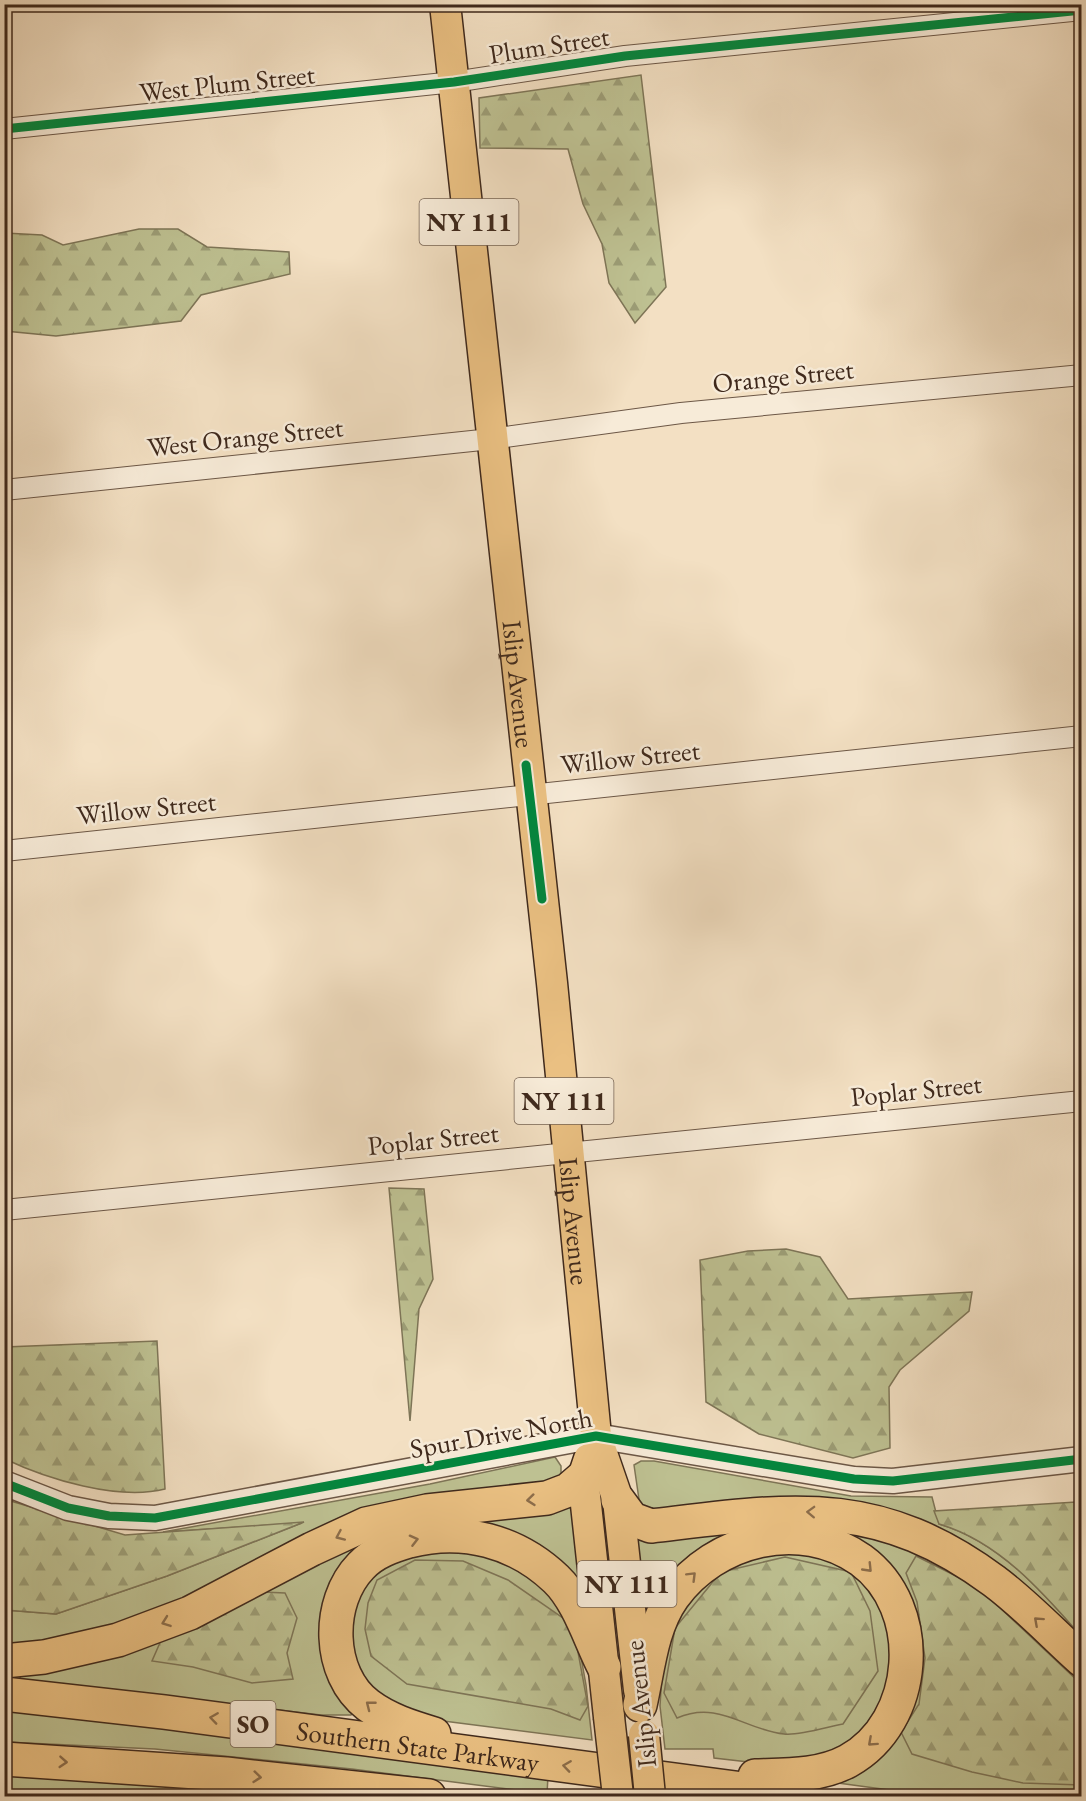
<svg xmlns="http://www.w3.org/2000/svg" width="1086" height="1801" font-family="'EB Garamond',serif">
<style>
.grass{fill:#bec192;stroke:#7e7557;stroke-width:1.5}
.forest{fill:url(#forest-firs);stroke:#7e7557;stroke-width:1.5}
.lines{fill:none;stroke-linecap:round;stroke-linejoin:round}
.minor-casing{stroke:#6c5746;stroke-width:22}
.tertiary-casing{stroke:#6c5746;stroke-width:27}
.primary-casing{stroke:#3f291c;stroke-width:33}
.motorway-casing{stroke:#3f291c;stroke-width:36}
.minor{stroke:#f7ebd8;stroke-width:20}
.tertiary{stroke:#f7ebd8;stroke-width:24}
.primary{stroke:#eac082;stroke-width:30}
.motorway{stroke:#eac082;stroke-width:33}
.primary-bridge-casing{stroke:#3f291c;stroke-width:33;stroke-linecap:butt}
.primary-bridge{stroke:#eac082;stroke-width:30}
.cycleway-casing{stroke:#f7ebd8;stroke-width:13}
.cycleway{stroke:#00873e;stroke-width:9}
.oneway{stroke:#8c6d4a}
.labels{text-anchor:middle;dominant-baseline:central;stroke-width:5;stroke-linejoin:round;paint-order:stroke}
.shield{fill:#f7ebd8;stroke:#766354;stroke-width:1.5}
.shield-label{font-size:26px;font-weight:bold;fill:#3f291c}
.street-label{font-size:27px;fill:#3f291c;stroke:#f7ebd8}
</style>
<defs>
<pattern id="forest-firs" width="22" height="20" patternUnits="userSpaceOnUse" patternTransform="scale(1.5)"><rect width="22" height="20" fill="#bec192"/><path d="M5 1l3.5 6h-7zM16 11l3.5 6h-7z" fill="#9c9d76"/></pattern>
</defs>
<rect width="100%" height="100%" fill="#f3e0c3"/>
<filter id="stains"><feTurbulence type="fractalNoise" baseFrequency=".00333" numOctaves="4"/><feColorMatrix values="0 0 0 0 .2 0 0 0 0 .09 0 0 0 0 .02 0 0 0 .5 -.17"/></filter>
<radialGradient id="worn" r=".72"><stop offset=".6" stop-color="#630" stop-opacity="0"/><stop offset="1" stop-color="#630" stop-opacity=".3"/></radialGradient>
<path class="grass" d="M555,1457L561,1466V1485L483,1493L118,1630L5,1654V1610L56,1614L167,1576L302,1523L163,1532L430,1484Z
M641,1461H654L851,1496L932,1497L939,1524C998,1541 1042,1591 1081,1636V1650L946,1540L641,1513L634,1465Z
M566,1501L572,1511L595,1637L508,1535L350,1560L355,1707L351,1715H321L20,1679L21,1666L344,1541Z
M833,1520L954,1562L1081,1672V1796H934L823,1781L883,1741L897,1592L778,1525L653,1613L643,1608L634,1537Z
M460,1540L545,1579L578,1640L586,1685L592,1740L412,1717L349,1672L343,1607L365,1570Z
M763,1546L851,1565L883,1597L895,1676L859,1739L816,1763L774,1765L714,1758L713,1749H665L660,1706L665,1625L719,1565Z
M5,1710L154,1724L548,1776L547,1794L352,1769L155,1749L5,1742Z
M4,1773L326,1796H5Z"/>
<path class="forest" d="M641,75L666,287L635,323L609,283L602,244L583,204L568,149L480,148L479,98Z
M139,229H178L207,247L289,252L290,274L201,295L181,321L56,336L5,331V233L42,235L63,245Z
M389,1188L424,1189L433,1279L419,1309L410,1421Z
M786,1249L820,1257L848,1299L972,1292L969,1311L900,1370L889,1387L890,1448L853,1458L759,1434L706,1402L700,1260L748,1251Z
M157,1341L165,1489C118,1501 47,1479 5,1459V1347Z
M4,1499L125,1535L304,1522L167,1576L56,1614L5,1610Z
M1076,1502L1082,1532L1081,1636C1042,1591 998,1541 939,1524L934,1511Z
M916,1556L978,1587L1081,1684V1785L1023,1783L972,1772L912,1754L901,1732L919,1704L925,1658L917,1602L906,1573Z
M785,1557L851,1572L870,1611L878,1671L843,1724C827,1727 799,1736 784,1734C745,1730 719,1700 677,1718L664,1693L675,1628L721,1572Z
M415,1560L463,1561L508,1580L573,1625L588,1706L580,1720L551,1709L407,1684L371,1656L365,1629L368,1603L377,1580Z
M262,1592L285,1593L297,1618L287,1653L293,1679L252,1683L193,1667L152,1661L166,1629Z
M107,1791L237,1796H105Z"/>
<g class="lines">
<g class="minor-casing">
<path id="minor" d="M4,129L454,82L625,56L1082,10
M4,490L491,439L681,413L1082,375
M4,851L1082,736
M4,1210L1082,1101"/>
</g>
<g class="tertiary-casing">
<path id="tertiary" d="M4,1483L68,1508L109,1516L155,1518L596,1436L854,1479L893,1481L1082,1459"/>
</g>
<g class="primary-casing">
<g id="primary">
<path id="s1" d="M445,4L552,983L596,1436L618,1500L639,1690"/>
<path d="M589,1459L583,1477L609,1717"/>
</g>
</g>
<g class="motorway-casing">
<g id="motorway">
<path d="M618,1500L632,1519L651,1526C788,1510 875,1493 994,1581C1025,1604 1053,1634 1082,1660"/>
<path d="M4,1661L44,1657L118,1640L190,1613L312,1549L366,1524L427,1511L547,1498L568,1490L583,1477"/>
<path id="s2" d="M4,1694L164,1712L794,1796"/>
<path d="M640,1705C648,1670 651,1628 673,1597C715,1539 800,1517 861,1560C927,1608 919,1722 848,1761C820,1776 787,1775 755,1776"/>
<path d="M434,1734C411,1727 388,1720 368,1705C327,1674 326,1602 361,1566C374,1552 392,1546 409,1541C463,1527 516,1541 556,1579C579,1601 590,1640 604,1667"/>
<path d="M4,1759L226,1774L429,1796"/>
</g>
</g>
<use href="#minor" class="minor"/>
<use href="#tertiary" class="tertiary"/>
<use href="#primary" class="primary"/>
<use href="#motorway" class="motorway"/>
<g class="primary-bridge-casing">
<path id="primary-bridge" d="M609,1717L618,1796
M644,1735L650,1796"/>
</g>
<use href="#primary-bridge" class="primary-bridge"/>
<g class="cycleway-casing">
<path id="cycleway" d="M4,129L454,82L625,56L1082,10
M526,765L542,899
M4,1483L68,1508L109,1516L155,1518L596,1436L854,1479L893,1481L1082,1459"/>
</g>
<use href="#cycleway" class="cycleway"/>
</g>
<defs><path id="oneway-chevron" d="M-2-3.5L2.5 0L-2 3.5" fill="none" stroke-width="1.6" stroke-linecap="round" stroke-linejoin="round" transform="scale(1.5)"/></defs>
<g class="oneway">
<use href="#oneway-chevron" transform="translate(531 1500) rotate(174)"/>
<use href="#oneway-chevron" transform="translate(811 1512) rotate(-178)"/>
<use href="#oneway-chevron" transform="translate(340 1536) rotate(156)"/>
<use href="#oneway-chevron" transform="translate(414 1540) rotate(-14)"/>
<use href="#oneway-chevron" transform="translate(868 1568) rotate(46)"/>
<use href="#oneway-chevron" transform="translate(692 1576) rotate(-45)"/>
<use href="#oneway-chevron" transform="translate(1038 1621) rotate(-138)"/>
<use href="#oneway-chevron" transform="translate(166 1622) rotate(160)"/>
<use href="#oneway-chevron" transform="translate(370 1705) rotate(-142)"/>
<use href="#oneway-chevron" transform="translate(214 1718) rotate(-172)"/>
<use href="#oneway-chevron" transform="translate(872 1742) rotate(138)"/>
<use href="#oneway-chevron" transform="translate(63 1762) rotate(4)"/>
<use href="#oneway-chevron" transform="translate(567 1766) rotate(-172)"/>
<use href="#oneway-chevron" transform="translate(257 1777) rotate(6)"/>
</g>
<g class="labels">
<g class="shield">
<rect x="419.5" y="199" width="99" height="46" rx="4.5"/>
<rect x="514.5" y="1078" width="99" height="46" rx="4.5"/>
<rect x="577.5" y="1561" width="99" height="46" rx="4.5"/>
<rect x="230.5" y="1701" width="45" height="46" rx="4.5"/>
</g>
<g class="shield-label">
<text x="469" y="222">NY 111</text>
<text x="564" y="1101">NY 111</text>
<text x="627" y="1584">NY 111</text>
<text x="253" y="1724">SO</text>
</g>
<g class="street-label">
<text transform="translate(549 45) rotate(-9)">Plum Street</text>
<text transform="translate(227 83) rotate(-6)">West Plum Street</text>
<text transform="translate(783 376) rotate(-6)">Orange Street</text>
<text transform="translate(245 437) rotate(-6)">West Orange Street</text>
<text stroke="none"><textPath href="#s1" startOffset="684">Islip Avenue</textPath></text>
<text transform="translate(630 757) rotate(-6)">Willow Street</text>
<text transform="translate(146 808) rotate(-6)">Willow Street</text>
<text transform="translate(916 1090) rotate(-6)">Poplar Street</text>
<text transform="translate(433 1139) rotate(-6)">Poplar Street</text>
<text stroke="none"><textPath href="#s1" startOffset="1224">Islip Avenue</textPath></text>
<text transform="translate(501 1433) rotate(-10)">Spur Drive North</text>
<text transform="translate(640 1704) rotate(-96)">Islip Avenue</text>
<text stroke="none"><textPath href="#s2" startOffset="417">Southern State Parkway</textPath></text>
</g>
</g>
<rect width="1086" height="1801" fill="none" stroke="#f3e0c3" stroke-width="24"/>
<rect x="6" y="6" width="1074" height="1789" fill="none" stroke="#3f291c" stroke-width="3"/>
<rect x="12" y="12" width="1062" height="1777" fill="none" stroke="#3f291c" stroke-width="1.5"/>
<rect width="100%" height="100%" filter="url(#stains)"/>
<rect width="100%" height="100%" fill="url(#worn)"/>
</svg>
